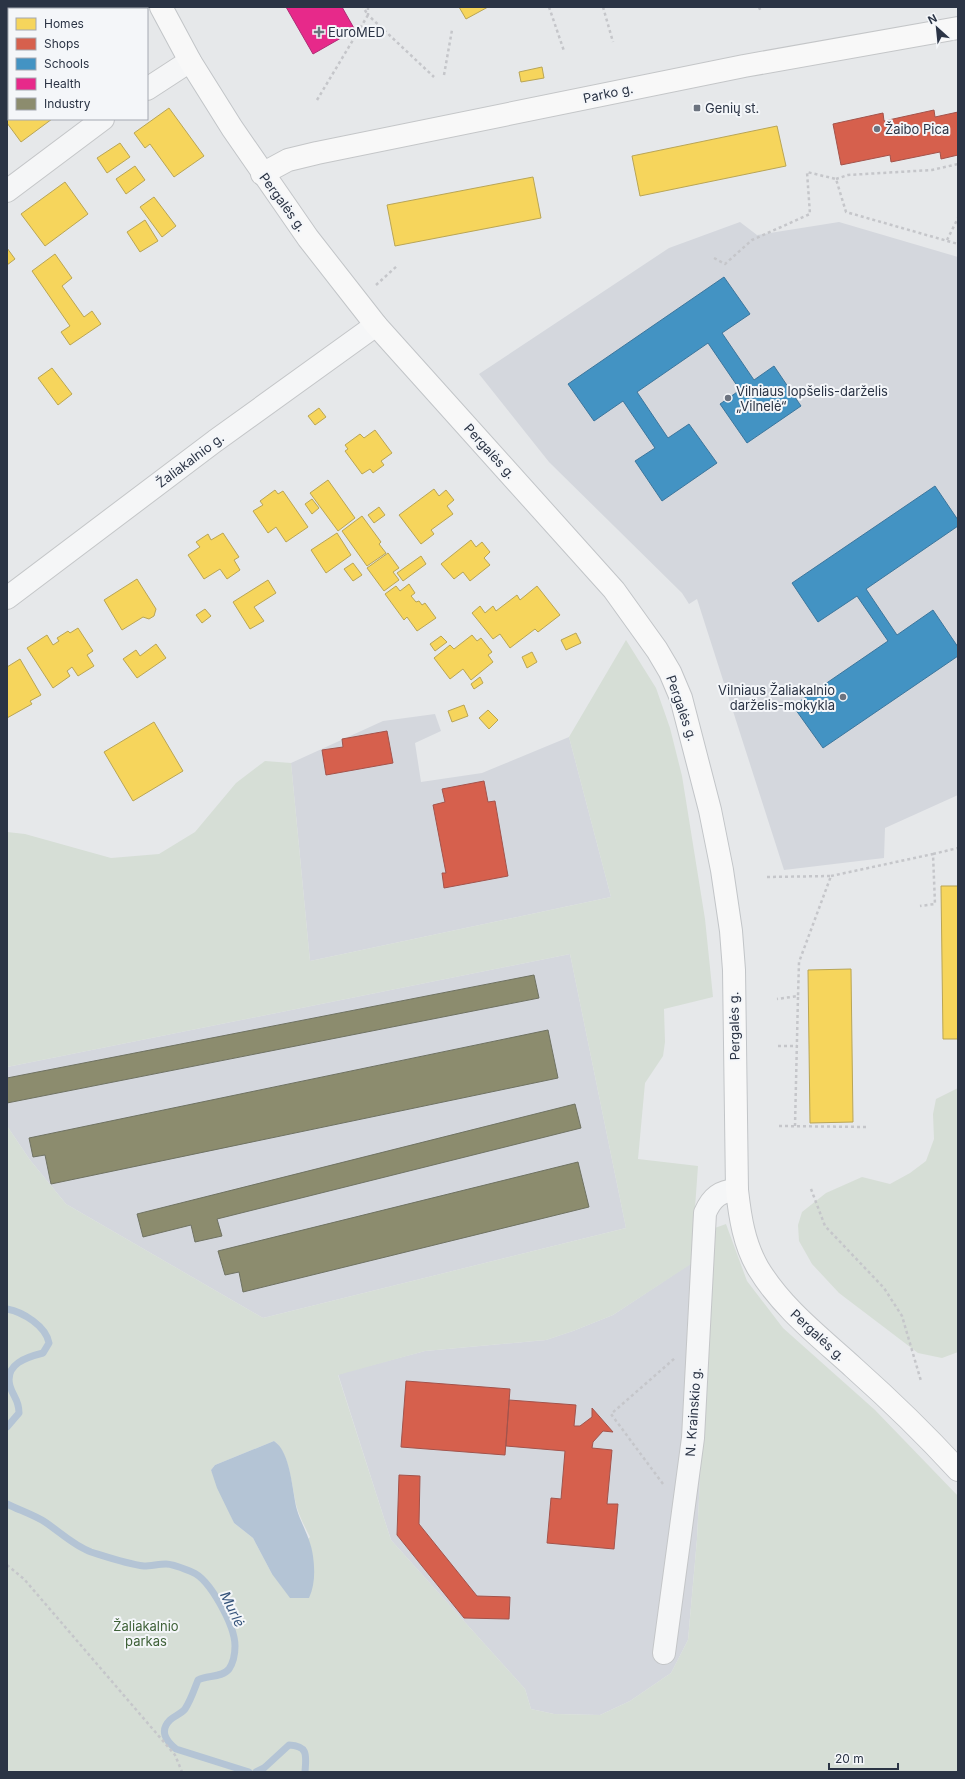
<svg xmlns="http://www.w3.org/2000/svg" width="965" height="1779" font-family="Inter,sans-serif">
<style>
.built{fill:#d4d7dd}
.green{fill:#d6ded6;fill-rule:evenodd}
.water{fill:#b4c4d5}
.homes{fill:#f6d55c;stroke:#b9a555}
.shops{fill:#d6604d;stroke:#a3534b}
.schools{fill:#4393c3;stroke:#3c769d}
.health{fill:#e7298a;stroke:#af2c75}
.industry{fill:#8c8c6e;stroke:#6f7262}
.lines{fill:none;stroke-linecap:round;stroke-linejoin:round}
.stream{stroke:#b4c4d5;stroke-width:7}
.minor-casing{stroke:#c4c6c8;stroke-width:24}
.secondary-casing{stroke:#c4c6c8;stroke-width:24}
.primary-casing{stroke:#c2c5c8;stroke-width:24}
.path{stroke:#c5c6ca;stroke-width:2.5;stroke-dasharray:3 3;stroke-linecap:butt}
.minor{stroke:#f5f6f7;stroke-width:22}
.secondary{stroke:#f8f8f8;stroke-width:22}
.primary{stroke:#f8f8f8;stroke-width:22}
.poi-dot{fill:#6c737f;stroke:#f4f6f9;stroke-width:1.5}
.labels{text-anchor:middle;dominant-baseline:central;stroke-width:4;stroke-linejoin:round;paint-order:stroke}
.poi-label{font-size:13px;fill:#2b3445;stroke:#f4f6f9;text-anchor:start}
.street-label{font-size:13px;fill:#2b3445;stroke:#f4f6f9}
.park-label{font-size:13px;fill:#3f6138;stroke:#f4f6f9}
.water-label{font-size:14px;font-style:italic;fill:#34527a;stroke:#f4f6f9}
</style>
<rect width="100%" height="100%" fill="#e6e8ea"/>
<path class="built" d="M740,222L757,235L839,222L958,257V795L885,828L884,858L784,870L697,599L689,604L682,593L549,462L479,374L669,248Z
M435,714L441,731L415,743L421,782L482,773L569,737L611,897L310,961L291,763L383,721Z
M570,954L626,1228L263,1318L66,1204L30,1160L7,1126V1067Z
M693,1228L712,1229L697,1539L688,1640L671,1673L630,1701L600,1715L554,1714L531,1709L525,1689L391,1540L338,1374L425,1351L546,1340L573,1331L613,1315L690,1264Z"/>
<path class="green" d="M626,640L656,688L670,728L682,776L705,919L713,997L664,1009L665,1042L663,1056L645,1083L638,1159L698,1166L691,1264L613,1315L573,1331L546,1340L425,1351L338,1375L391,1540L525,1689L531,1709L554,1714L600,1715L630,1701L671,1673L688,1640L697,1539L712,1229L726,1224L747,1281L783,1328L875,1410L958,1496V1772H7V1126L30,1160L66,1204L263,1318L626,1228L570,954L7,1067V832L25,834L111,858L159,854L195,832L236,783L265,761L291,763L310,961L611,897L569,737ZM274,1441C290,1452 292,1490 297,1508C300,1518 305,1527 310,1537L272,1574L253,1538L234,1523L211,1470L215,1465Z
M958,1088V1352L942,1358L918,1353L839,1293L812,1264L799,1241L798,1225L802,1212L826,1193L862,1177L890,1184L910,1173L926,1161L934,1139L933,1114L936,1099Z"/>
<path class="water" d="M274,1441C291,1452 292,1491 297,1510C302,1526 311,1539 313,1556C315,1570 315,1585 309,1598H290L272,1574L253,1538L234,1523L217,1488L211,1470L215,1465Z"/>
<path class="homes" d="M30,7H55L51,9H31Z
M459,7H488L466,19Z
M7,28L9,31V51L7,52Z
M542,67L544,78L521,82L519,72Z
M9,92V119H52L21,142L7,123V94Z
M169,108L204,156L174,177L150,144L145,148L134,133Z
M777,126L786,166L640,196L632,156Z
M120,143L130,157L107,173L97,158Z
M135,166L145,180L126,194L116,179Z
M533,177L541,218L395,246L387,205Z
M65,182L88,214L45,246L21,214Z
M154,197L176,226L162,237L140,207Z
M145,220L158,241L140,252L127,232Z
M7,248L15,259L7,265Z
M55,254L72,278L62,286L84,317L92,311L101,324L70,345L61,332L70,326L32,271Z
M52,368L72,394L58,405L38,378Z
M319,408L326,417L315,425L308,416Z
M375,430L392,453L381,461L384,465L373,473L370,469L362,474L345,451L348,449L345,445L360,434L364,438Z
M328,480L355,518L338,531L310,493Z
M434,489L439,496L446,490L454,500L447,506L453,514L431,530L434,534L421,544L399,515Z
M275,490L278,494L283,491L308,527L286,542L276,527L268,533L253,511L263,505L260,501Z
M312,499L319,508L312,514L305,504Z
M379,507L385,515L374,523L368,515Z
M362,516L381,542L379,544L386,553L367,566L342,531Z
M223,533L239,557L234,560L240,570L227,579L220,569L204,579L188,555L200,547L196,542L208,534L211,540Z
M337,533L351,555L326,573L311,550Z
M471,540L476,547L482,542L490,552L484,558L490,565L470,581L463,572L454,579L441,564Z
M388,553L399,568L393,572L399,580L384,591L367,568Z
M421,556L426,564L403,581L397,573Z
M353,563L362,575L353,581L344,569Z
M137,579L156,609L154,616L149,619L143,617L122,630L104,600Z
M268,580L276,593L254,607L264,621L250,629L233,602Z
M409,584L415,593L411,596L416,602L419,601L422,605L425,603L436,618L417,631L407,617L404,620L385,594L396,586L400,591Z
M537,586L560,615L538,632L535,629L510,648L500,634L493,639L472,613L480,606L485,613L493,606L496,611L517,595L520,600Z
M205,609L211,616L202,623L196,615Z
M78,628L93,651L87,655L94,666L78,676L72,667L67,671L70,676L53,688L27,648L47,635L53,645L59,641L57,638L68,631L70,633Z
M576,633L581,643L566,650L561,640Z
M472,635L477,641L481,638L492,652L488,655L493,662L471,680L463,669L450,679L434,658L450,645L454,649Z
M441,636L447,642L435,651L430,644Z
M156,644L166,658L137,678L123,659L136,650L140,656Z
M532,652L537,662L527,668L522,657Z
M20,659L41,695L30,701L32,704L7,718V667Z
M480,677L483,683L474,689L471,684Z
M464,705L468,716L452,722L448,711Z
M488,710L498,720L489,729L479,718Z
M154,722L183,771L133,801L104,752Z
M941,886H958V1039H943Z
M851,969L853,1122L810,1123L808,970Z"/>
<path class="shops" d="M934,110L935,117L958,112V155L941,159L940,152L891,162L890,155L841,165L833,124L883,113L884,121Z
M387,731L393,763L326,775L322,750L343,747L342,739Z
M484,781L488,802L495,801L508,876L444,888L442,873H446L433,805L445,802L442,789Z
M406,1381L510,1389L505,1455L401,1447Z
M509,1400L576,1405L574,1426H580L592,1417V1408L613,1432L603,1431L593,1442L592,1448L612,1450L607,1504H618L614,1549L547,1543L551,1498L561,1499L565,1451L506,1446Z
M399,1475L420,1476L419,1524L477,1596L510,1597L509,1619L464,1618L397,1535Z"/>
<path class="schools" d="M724,277L750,314L722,333L754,380L774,366L801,406L747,443L720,404L740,390L708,343L637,392L668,438L689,424L717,463L662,501L635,461L655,448L623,401L594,421L568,384Z
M935,486L958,520V526L866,589L897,635L933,610L958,647V656L823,748L793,706L888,641L857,596L818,622L792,583Z"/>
<path class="health" d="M286,7H342L355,30L313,54Z"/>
<path class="industry" d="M534,975L539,998L7,1103V1078Z
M548,1030L558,1078L51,1184L45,1155L33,1157L29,1138Z
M575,1104L581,1128L217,1219L222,1236L195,1242L191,1225L143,1237L137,1214Z
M578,1162L589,1207L243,1292L239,1272L225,1275L218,1251Z"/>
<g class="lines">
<path class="stream" d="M7,1309C23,1312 46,1326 49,1343L43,1353C27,1357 4,1364 10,1386C13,1397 19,1399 19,1413L7,1427
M7,1504C19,1510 34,1515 45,1522C60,1532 74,1546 91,1552C107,1557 127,1564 144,1566C151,1566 159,1564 166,1564C174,1564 184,1569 192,1572C210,1579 235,1626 235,1646C235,1653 233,1663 229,1669C222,1678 207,1675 198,1680C194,1690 191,1700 185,1709C181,1714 174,1716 170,1720C159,1731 166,1741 176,1749L249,1772
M256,1772L264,1768L289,1745C309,1746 306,1756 305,1772"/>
<g class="minor-casing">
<path id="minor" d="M147,89L190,61
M7,191L103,119
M7,598L215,441L376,325
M664,1653L693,1438L705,1213C712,1197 720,1191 737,1190"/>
</g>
<g class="secondary-casing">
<path id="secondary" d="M262,174L288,160L317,153L744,66L958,28"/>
</g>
<g class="primary-casing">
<path id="primary" d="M161,7L190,61L232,128L308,238L376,325L614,590L657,650L670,672L681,698L710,810L722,870L731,931L734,970L737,1190C740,1217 744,1244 758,1268C782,1308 820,1337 854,1368C891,1401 925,1434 958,1470"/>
</g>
<path class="path" d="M368,7V15L434,77
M549,7L564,51
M603,7L613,42
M759,7L761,12
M444,75L452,30
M317,100L368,15L363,7
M836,179L848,175L932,170L958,164
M947,240L958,218
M714,258L725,264L752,240L810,214L807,172L836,179L846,212L958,244
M376,285L397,266
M933,854L958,848
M831,876L933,854L935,904L920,906
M767,877L831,876L799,962L798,996L777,999
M778,1046H797
M779,1126L867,1127
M795,1126L798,996
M811,1189L825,1226L884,1288L902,1316L921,1381
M663,1484L611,1414L675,1358
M7,1565L24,1579L175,1755L182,1772"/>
<use href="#minor" class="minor"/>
<use href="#secondary" class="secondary"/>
<use href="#primary" class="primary"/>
</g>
<g class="poi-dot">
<path d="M317 26h4v4h4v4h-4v4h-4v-4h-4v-4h4z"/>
<rect x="693" y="104" width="8" height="8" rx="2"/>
<circle cx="877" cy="129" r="4"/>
<circle cx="728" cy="398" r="4"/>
<circle cx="843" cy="697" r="4"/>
</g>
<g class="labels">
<g class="poi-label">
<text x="328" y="32">EuroMED</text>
<text x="705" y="108">Genių st.</text>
<text x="885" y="129">Žaibo Pica</text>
<text x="736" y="391">Vilniaus lopšelis-darželis<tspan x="736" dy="15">„Vilnelė“</tspan></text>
<text x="835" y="690" text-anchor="end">Vilniaus Žaliakalnio<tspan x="835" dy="15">darželis-mokykla</tspan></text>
</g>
<g class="street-label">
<text transform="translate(608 93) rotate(-12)">Parko g.</text>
<text transform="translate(283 202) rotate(54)">Pergalės g.</text>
<text transform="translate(490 451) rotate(48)">Pergalės g.</text>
<text transform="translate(190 460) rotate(-37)">Žaliakalnio g.</text>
<text transform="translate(682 708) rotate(71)">Pergalės g.</text>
<text transform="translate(734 1026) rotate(-91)">Pergalės g.</text>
<text transform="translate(818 1335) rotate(43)">Pergalės g.</text>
<text transform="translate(693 1412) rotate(-86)">N. Krainskio g.</text>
</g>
<g class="park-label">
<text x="146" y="1626">Žaliakalnio<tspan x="146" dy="15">parkas</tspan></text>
</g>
<g class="water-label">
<text transform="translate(233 1609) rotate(64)">Murlė</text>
</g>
</g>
<rect width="965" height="1779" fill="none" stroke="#2b3445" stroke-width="16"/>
<rect x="8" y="8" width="140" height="112" fill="#f4f6f9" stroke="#a4a8b1"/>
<rect x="16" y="18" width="20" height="12" fill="#f6d55c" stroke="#a4a8b1"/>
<text x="44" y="28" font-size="12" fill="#2b3445">Homes</text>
<rect x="16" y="38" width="20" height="12" fill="#d6604d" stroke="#a4a8b1"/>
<text x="44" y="48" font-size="12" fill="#2b3445">Shops</text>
<rect x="16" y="58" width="20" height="12" fill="#4393c3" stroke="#a4a8b1"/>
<text x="44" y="68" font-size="12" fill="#2b3445">Schools</text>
<rect x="16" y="78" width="20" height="12" fill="#e7298a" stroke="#a4a8b1"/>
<text x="44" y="88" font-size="12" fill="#2b3445">Health</text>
<rect x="16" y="98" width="20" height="12" fill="#8c8c6e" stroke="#a4a8b1"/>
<text x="44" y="108" font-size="12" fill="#2b3445">Industry</text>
<g transform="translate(937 28) rotate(333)" stroke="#f4f6f9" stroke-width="3" paint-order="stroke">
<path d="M0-3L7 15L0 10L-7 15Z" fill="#2b3445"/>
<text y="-6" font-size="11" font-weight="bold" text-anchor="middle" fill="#2b3445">N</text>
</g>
<path d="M829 1763v6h69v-6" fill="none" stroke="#2b3445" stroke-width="2"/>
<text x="835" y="1763" font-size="12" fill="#2b3445" stroke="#f4f6f9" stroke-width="3" paint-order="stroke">20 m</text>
</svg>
